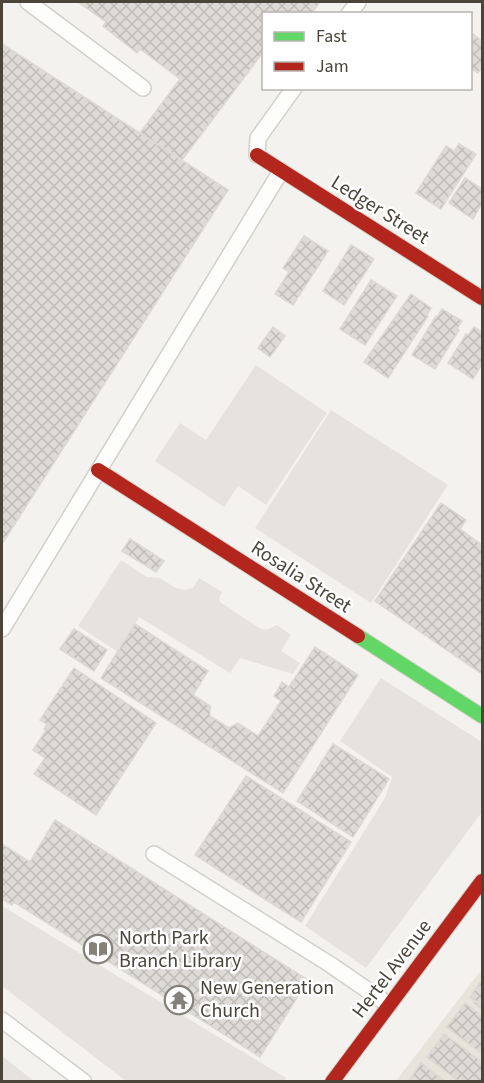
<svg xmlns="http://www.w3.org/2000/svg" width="484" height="1083" font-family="'Source Sans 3',sans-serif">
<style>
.residential{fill:#e7e4dc}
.parking{fill:#e6e3df}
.building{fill:url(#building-cross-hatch);stroke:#dcd9d4;stroke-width:1.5}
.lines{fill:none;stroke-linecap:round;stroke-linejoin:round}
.lane-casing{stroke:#d2d0cb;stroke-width:18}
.fast-casing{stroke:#d3cfc5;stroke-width:16}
.jam-casing{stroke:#d3cfc5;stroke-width:16}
.lane{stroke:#fdfdfc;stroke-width:15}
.fast{stroke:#63d668;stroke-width:14}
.jam{stroke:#b3261e;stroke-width:14}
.labels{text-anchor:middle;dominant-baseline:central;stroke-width:5;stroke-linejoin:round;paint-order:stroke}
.street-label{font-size:20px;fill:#4b4439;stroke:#fff}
.poi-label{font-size:20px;fill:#4b4439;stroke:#fff;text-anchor:start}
</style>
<defs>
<pattern id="building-cross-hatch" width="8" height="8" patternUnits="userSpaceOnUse" patternTransform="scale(1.5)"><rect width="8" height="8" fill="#dedbd6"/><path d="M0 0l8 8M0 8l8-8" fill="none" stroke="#c0bdb8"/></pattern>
</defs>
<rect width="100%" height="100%" fill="#f4f2ee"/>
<path class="residential" d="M482,969V1081H396Z"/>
<path class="parking" d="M256,365L327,413L266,505L238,486L224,507L155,461L180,423L206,440Z
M331,410L448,485L371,603L255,528Z
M121,560L147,577L160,578L176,588L185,590L193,588L199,578L222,592L219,598L220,602L259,628L266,630L277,625L291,635L281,651L300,663L293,674L240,658L230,673L139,617L118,652L78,626Z
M381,678L482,742V812L366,968L305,926L385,798L392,777L340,741Z
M2,906L286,1078L283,1082L126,1081L2,986Z
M2,1056L34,1081H2Z"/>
<path class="building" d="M78,2H320L311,14H264V51L182,160L140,133L180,79L140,49L137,53L103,26L106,22Z
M473,34L482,41V67L478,73L470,68V37Z
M2,44L228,190L2,544Z
M459,144L476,154L441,209L416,193L446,146L454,151Z
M465,178L482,189V203L473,219L449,203Z
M304,236L328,251L293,305L275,294L289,272L283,268Z
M351,245L374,259L344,305L323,291Z
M371,280L397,296L365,345L340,329Z
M411,294L431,308L427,315L428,316L388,378L364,362Z
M442,309L462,321L457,329L459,330L435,369L412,355L436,316L437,317Z
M273,327L285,336L270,357L258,348Z
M474,327L482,332V364L473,379L448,363L466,334L468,335Z
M441,503L466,520L460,529L482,545V674L375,601Z
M130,539L164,561L156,572L122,551Z
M135,624L208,671L193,695L210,706V716L229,728L238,723L258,736L281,701L274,696L282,682L289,687L315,647L358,675L283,793L101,678Z
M74,629L107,650L94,671L60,649Z
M74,668L156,723L96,815L34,774L45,758L33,750L46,730L44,729L47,724L40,720Z
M333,744L389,779L353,837L297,801Z
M246,776L351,842L301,922L195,855Z
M55,820L308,980L260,1057L14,902L12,905L2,899V844L30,862Z
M482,980V1009L474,1003L476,1001L470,997Z
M465,1003L482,1016V1054L447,1027Z
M444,1034L482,1062V1082H460L427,1057Z
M421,1063L446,1082H408Z"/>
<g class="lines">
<g class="lane-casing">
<path id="lane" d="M28,2L143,88
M349,14L358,2
M257,155L258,138L294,88
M2,629L281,171
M154,854L331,965L389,1005
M2,1020L84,1082"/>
</g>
<g class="fast-casing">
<path id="fast" d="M358,636L482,716"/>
</g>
<g class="jam-casing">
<path id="jam" d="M257,155L482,298
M98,470L358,636
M332,1082L482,881"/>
</g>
<use href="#lane" class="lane"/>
<use href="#fast" class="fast"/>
<use href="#jam" class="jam"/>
</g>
<defs>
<g id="library-ring" transform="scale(1.5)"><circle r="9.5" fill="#fff" stroke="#868178" stroke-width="1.5"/><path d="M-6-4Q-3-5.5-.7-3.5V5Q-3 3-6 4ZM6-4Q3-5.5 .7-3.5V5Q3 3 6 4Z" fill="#868178"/></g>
<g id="temple-ring" transform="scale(1.5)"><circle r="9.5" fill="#fff" stroke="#868178" stroke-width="1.5"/><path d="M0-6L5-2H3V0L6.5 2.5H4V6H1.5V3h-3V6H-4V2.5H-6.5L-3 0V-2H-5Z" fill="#868178"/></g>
</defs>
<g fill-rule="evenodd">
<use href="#library-ring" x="98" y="949"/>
<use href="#temple-ring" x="179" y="1000"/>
</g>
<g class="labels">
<g class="street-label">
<text transform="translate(380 210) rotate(32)">Ledger Street</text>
<text transform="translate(301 577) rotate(33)">Rosalia Street</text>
<text transform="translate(392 969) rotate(-53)">Hertel Avenue</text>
</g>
<g class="poi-label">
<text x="119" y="938">North Park<tspan x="119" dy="23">Branch Library</tspan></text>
<text x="200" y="988">New Generation<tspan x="200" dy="23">Church</tspan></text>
</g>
</g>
<rect width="484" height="1083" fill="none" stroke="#4b4439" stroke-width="6"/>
<rect x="262" y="12" width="210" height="78" fill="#ffffff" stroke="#b7b4b0" stroke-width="1.5"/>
<rect x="274" y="32" width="30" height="9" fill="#63d668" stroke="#b7b4b0" stroke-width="1.5"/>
<text x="316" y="42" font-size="18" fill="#4b4439">Fast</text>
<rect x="274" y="62" width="30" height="9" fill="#b3261e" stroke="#b7b4b0" stroke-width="1.5"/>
<text x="316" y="72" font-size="18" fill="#4b4439">Jam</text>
</svg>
